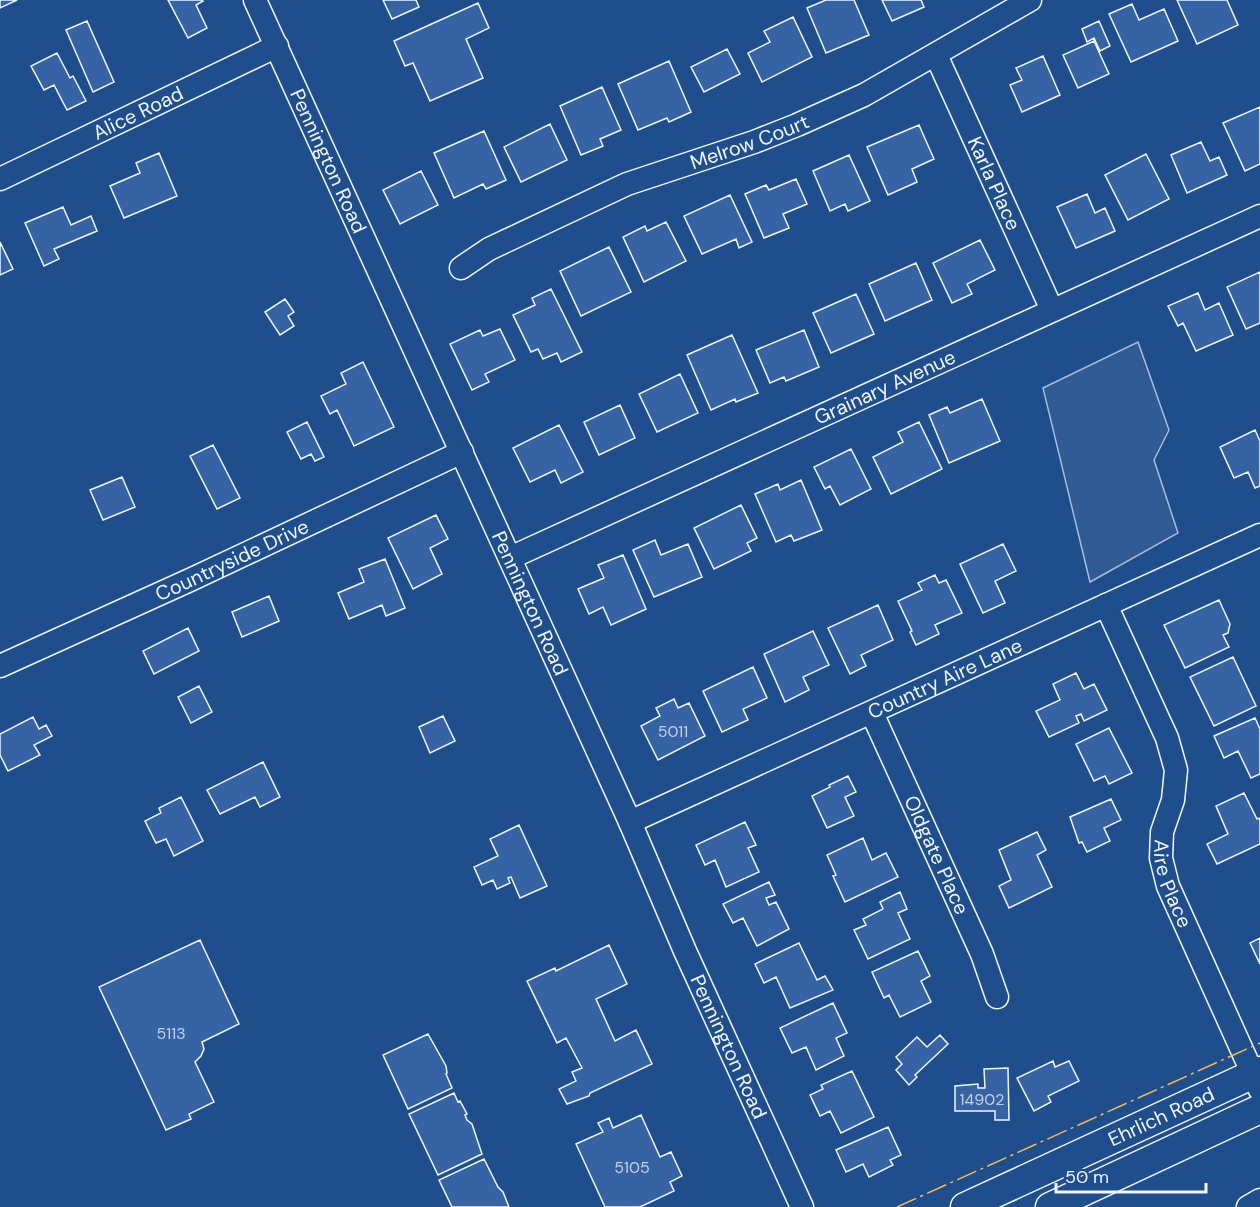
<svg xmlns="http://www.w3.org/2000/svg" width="1260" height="1207" font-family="'DM Sans',sans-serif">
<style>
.built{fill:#305b95;stroke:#a8bbd7;stroke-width:1.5}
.building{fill:#3563a3;stroke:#f2f6ff;stroke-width:1.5}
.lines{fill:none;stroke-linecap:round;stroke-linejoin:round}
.minor-casing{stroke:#f2f6ff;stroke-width:25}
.major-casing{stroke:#f2f6ff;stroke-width:31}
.minor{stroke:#1f4e8c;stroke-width:22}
.major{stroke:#1f4e8c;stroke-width:28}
.power{stroke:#ffb74d;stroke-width:1.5;stroke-dasharray:21 4.5 3 4.5;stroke-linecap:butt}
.labels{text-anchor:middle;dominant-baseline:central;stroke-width:4.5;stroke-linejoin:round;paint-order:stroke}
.number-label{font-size:16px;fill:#c3d1e8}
.street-label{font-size:20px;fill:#f2f6ff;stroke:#1f4e8c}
</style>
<rect width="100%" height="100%" fill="#1f4e8c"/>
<path class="built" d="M1138,342L1169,430L1154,460L1178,533L1090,582L1043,388Z"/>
<path class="building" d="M0,0H17L0,8Z
M168,0H202L203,1L196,5L207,28L188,38Z
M383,0H416L419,7L392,19Z
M826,0H854L869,35L826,53L807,8Z
M882,0H921L924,7L892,21Z
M1177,0H1227L1238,25L1197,44Z
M478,3L489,28L466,39L483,78L430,101L413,63L405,66L394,41Z
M1132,4L1139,20L1164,9L1178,41L1131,62L1109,14Z
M793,17L812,57L762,82L748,53L770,42L764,31Z
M87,21L114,82L93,92L66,30Z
M1099,21L1110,46L1100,51L1094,38L1087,42L1082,29Z
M1094,41L1109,74L1078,88L1063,55Z
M727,49L740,74L704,92L691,67Z
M57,53L70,78L73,76L86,101L67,110L54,85L44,90L31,66Z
M1043,56L1060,95L1022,112L1010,85L1022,80L1016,68Z
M669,61L691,112L669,122L667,118L638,130L618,84Z
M602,87L621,130L600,139L603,146L581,155L560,106Z
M1260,107V164L1245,171L1223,123Z
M550,124L567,160L521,182L504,147Z
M919,125L934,159L912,169L917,182L888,195L867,147Z
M484,131L506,180L486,189L483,184L454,198L434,153Z
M1201,142L1210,161L1219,157L1227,175L1187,193L1171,155Z
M159,153L177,196L124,218L110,186L140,173L136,163Z
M1146,154L1169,199L1128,220L1105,175Z
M849,155L870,201L848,211L845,204L830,211L813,171Z
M421,171L438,205L400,224L383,190Z
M796,179L807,204L783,214L789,228L764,238L745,194L766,185L769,190Z
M1087,194L1095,213L1105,208L1115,231L1076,248L1057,207Z
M730,195L752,242L739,248L736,239L702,254L684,216Z
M63,207L71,225L91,216L97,231L54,249L59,259L44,266L25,223Z
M666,222L686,261L644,282L623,237L645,226L647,231Z
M980,240L995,270L967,284L972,294L952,303L933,263Z
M0,242L13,269L0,275Z
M609,247L631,292L581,316L560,271Z
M916,263L932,300L885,321L869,284Z
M1260,272V323L1246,329L1227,287Z
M551,289L582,352L561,362L557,353L543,359L538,349L531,352L513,315L535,305L532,298Z
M1198,293L1205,310L1219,303L1233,335L1196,351L1183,323L1178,326L1168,306Z
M856,294L874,334L831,353L813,313Z
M285,299L294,312L288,316L294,326L280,335L265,312Z
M500,329L515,360L485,374L489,382L472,390L450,344L480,330L483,336Z
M804,330L819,367L786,381L784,377L770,383L756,350Z
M732,335L758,393L736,402L735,399L711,410L687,355Z
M363,362L394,427L354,446L337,410L330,414L321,396L346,384L341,373Z
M680,374L698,413L657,432L639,394Z
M982,399L1000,441L949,463L929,415L947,407L950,413Z
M620,405L635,438L599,455L584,422Z
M307,422L324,457L315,461L311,454L301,459L287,432Z
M919,422L942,469L891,494L873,457L903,442L898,432Z
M559,425L583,472L561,483L555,470L530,482L513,448Z
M1255,430L1260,441V486L1255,488L1248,472L1234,478L1220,447Z
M213,445L240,498L217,509L190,456Z
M851,449L871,489L840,505L830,486L825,489L814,467Z
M122,477L135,507L103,520L90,490Z
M801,480L822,530L794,541L791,535L776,542L755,494L778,484L780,490Z
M741,505L757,538L747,543L751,551L714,569L694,528Z
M436,515L448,539L430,548L442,574L413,589L388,538Z
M655,540L661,555L688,544L702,577L654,597L633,550Z
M1003,544L1016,571L995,581L1005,603L983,613L960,564Z
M623,555L646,609L611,625L603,607L589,614L578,589L604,578L598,565Z
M385,559L405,608L386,616L382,605L349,619L338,593L364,582L359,569Z
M935,575L939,583L946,580L962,613L935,625L939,634L916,645L910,632L912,631L898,601L922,590L918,583Z
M269,596L279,621L242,637L232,612Z
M1219,600L1230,624L1228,633L1223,635L1229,647L1185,668L1164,625Z
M878,605L893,640L861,655L866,666L850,674L828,628Z
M188,628L199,651L154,674L143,651Z
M813,631L829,665L803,677L809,690L785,702L764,654Z
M1233,657L1256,706L1214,726L1190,677Z
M753,667L767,698L743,709L748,720L722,732L703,691Z
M1076,673L1084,689L1094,684L1107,710L1084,721L1081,714L1076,716L1079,723L1049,737L1036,711L1060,700L1053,684Z
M199,686L212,712L191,723L178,697Z
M674,699L678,708L689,703L705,736L658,760L641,726L660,716L656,708Z
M443,716L455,741L430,753L419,727Z
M33,717L39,729L46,725L52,736L34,745L40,755L8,771L0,755V734Z
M1255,718L1260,729V774L1251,778L1238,751L1224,758L1214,736Z
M1109,728L1132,773L1109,784L1105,776L1094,781L1076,744Z
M263,762L280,797L260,807L255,797L220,814L207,790Z
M848,776L856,792L845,797L854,816L827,828L812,796L830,787L829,785Z
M1244,793L1257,819L1260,818V844L1217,864L1207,844L1228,834L1216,806Z
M181,797L203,841L174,856L166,839L156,843L145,821L161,813L159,808Z
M1111,799L1121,820L1104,828L1110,841L1087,852L1082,842L1079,843L1070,817Z
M745,822L756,845L748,848L759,872L726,887L715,860L705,865L696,845Z
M519,825L547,886L520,898L511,877L508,878L510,883L497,889L493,880L482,885L474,867L498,856L490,839Z
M1037,832L1046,850L1037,855L1052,887L1009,908L999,886L1011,880L999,850Z
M863,838L872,860L886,853L898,877L845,902L833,876L836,875L827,855Z
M769,882L775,895L766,898L769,905L776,902L789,929L757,946L743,918L733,923L723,904Z
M900,892L907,909L898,913L910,939L868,959L854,930L866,925L863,919L883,909L880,902Z
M1260,938V964L1250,943Z
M200,940L239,1024L202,1042L204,1049L201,1056L195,1062L214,1102L189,1114L191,1119L166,1130L99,987Z
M799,943L817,980L825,976L833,990L790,1008L776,977L764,983L755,964Z
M609,945L627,984L596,999L615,1041L636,1030L652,1064L590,1093L589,1096L567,1104L559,1089L576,1081L572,1072L582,1068L566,1038L557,1043L527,981L555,968L556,971Z
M918,951L930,976L921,981L931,1002L900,1017L889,995L884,998L872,972Z
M833,1003L847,1033L836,1038L844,1056L816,1070L806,1047L792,1053L780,1028Z
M428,1034L446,1066L447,1073L446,1074L452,1088L408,1109L383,1055Z
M940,1035L948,1044L915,1075L917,1077L909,1085L896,1070L902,1064L896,1057L917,1037L927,1047Z
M1053,1061L1055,1067L1069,1061L1079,1081L1048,1096L1051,1102L1034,1111L1017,1078Z
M1008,1068L1009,1120H995V1111H955V1086L978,1084V1088H985L984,1069Z
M852,1071L874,1117L841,1133L830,1111L820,1116L810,1095L823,1089L821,1085Z
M454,1093L458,1102L460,1101L467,1114L465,1115L467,1120L472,1124L482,1154L438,1175L409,1114Z
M641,1115L660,1157L671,1152L682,1176L670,1182L674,1191L640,1207H605L576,1144L603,1132L598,1123L609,1118L613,1128Z
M888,1127L901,1155L890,1160L893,1165L869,1177L863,1164L846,1172L836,1150Z
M484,1159L498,1187L503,1192L509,1207H452L439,1180Z"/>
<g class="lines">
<g class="minor-casing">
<g id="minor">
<path id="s1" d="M255,0L630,822L685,951L802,1207"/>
<path id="s2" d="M936,55L1052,310"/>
<path id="s3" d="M0,179L277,46"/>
<path id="s4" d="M461,268L489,249L627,184L754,142L797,125L864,95L1030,0"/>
<path id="s5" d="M510,558L1260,216"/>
<path id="s6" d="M1106,605L1167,738L1176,770L1173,800L1162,832L1161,858L1168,886L1260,1090"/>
<path id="s7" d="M0,666L190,580L462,452"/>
<path id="s8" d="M872,713L982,954L997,997"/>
<path id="s9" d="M630,822L1260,535"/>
<path d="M1248,1207L1260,1200"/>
</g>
</g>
<g class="major-casing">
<g id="major">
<path id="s10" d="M965,1207L1260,1071"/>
<path d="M1050,1207L1260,1109"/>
</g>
</g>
<use href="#minor" class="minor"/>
<use href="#major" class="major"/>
<path class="power" d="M897,1207L1260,1043"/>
</g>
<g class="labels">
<g class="number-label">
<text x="673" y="731">5011</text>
<text x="171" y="1033">5113</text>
<text x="982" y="1099">14902</text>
<text x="632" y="1167">5105</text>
</g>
<g class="street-label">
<text stroke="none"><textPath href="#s3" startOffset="153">Alice Road</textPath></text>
<text stroke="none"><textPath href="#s4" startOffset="316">Melrow Court</textPath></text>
<text stroke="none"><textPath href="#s1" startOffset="177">Pennington Road</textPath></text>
<text stroke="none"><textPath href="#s2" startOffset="141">Karla Place</textPath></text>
<text stroke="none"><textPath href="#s5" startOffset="412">Grainary Avenue</textPath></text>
<text stroke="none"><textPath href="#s7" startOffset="255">Countryside Drive</textPath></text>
<text stroke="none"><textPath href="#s1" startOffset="663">Pennington Road</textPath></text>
<text stroke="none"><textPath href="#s9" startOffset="346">Country Aire Lane</textPath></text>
<text stroke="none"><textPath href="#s8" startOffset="156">Oldgate Place</textPath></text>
<text stroke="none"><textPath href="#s6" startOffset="297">Aire Place</textPath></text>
<text stroke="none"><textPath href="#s1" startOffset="1149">Pennington Road</textPath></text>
<text stroke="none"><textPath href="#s10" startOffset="216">Ehrlich Road</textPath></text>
</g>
</g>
<path d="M1056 1183v9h150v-9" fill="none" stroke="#f2f6ff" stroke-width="3"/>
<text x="1065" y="1183" font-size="18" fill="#f2f6ff" stroke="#1f4e8c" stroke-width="4.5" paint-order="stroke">50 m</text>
</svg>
